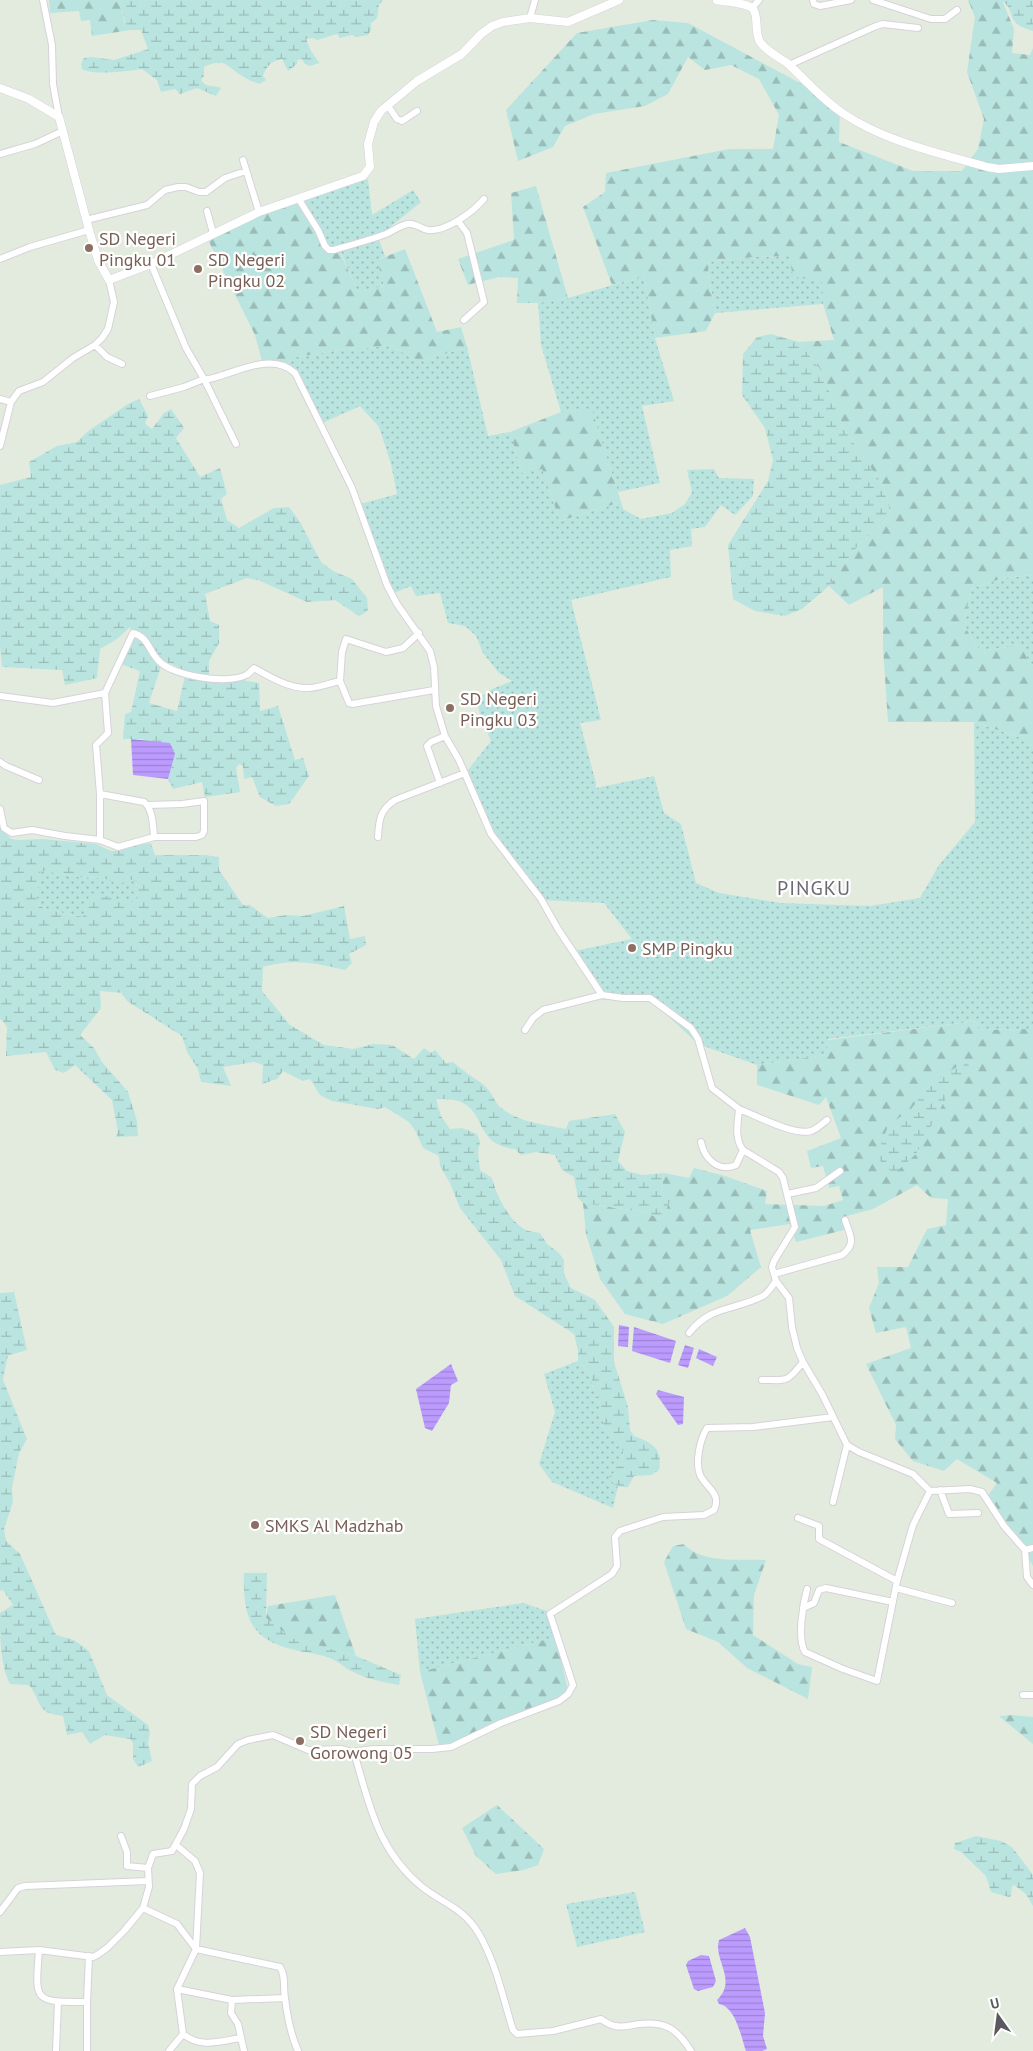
<svg xmlns="http://www.w3.org/2000/svg" width="1033" height="2051" font-family="'PT Sans',sans-serif">
<style>
.grass{fill:url(#grass-dots)}
.forest{fill:url(#forest-firs);fill-rule:evenodd}
.wetland{fill:url(#wetland-marsh);fill-rule:evenodd}
.water{fill:url(#water-rules)}
.lines{fill:none;stroke-linecap:round;stroke-linejoin:round}
.minor-casing{stroke:#d6d2d9;stroke-width:8}
.tertiary-casing{stroke:#d6d2d9;stroke-width:9}
.minor{stroke:#fff;stroke-width:6}
.tertiary{stroke:#fff;stroke-width:8}
.education-dot{fill:#8d6e63;stroke:#fff;stroke-width:2}
.labels{text-anchor:middle;dominant-baseline:central;stroke-width:4.5;stroke-linejoin:round;paint-order:stroke}
.education-label{font-size:18px;fill:#785e54;stroke:#fff;text-anchor:start}
.quarter-label{font-size:20px;letter-spacing:1px;fill:#6c6972;stroke:#fff}
</style>
<defs>
<pattern id="grass-dots" width="8" height="8" patternUnits="userSpaceOnUse" patternTransform="scale(1.25)"><rect width="8" height="8" fill="#bae4df"/><path d="M2 2h.1M6 6h.1" fill="none" stroke="#9abcb8" stroke-width="1.8" stroke-linecap="round"/></pattern>
<pattern id="forest-firs" width="22" height="20" patternUnits="userSpaceOnUse" patternTransform="scale(1.25)"><rect width="22" height="20" fill="#bae4df"/><path d="M5 1l3.5 6h-7zM16 11l3.5 6h-7z" fill="#9abcb8"/></pattern>
<pattern id="wetland-marsh" width="20" height="14" patternUnits="userSpaceOnUse" patternTransform="scale(1.25)"><rect width="20" height="14" fill="#bae4df"/><path d="M1 5h8M5 5V1M11 12h8M15 12V8" fill="none" stroke="#9abcb8"/></pattern>
<pattern id="water-rules" width="6" height="5" patternUnits="userSpaceOnUse" patternTransform="scale(1.25)"><rect width="6" height="5" fill="#bc9bff"/><path d="M0 2.5h6" fill="none" stroke="#9c81d2"/></pattern>
</defs>
<rect width="100%" height="100%" fill="#e3ebdf"/>
<path class="grass" d="M368,179L372,215L413,190L421,202L378,237L385,256L377,260L384,286L358,292L340,250L324,251L316,223L298,200Z
M789,256L823,281V304L715,313L707,262L753,257Z
M644,276L655,338L674,401L642,406L660,483L618,492L592,411L561,412L541,345L538,303L568,298Z
M392,346L418,362L467,347L488,436L510,432L522,473L542,468L560,521L621,502L623,509L641,519L672,513L685,504L692,492L687,470L714,469L719,478L754,479L753,496L735,515L721,505L705,527L691,529L692,546L670,550L671,577L571,600L601,720L580,723L596,783V788L654,776L664,813L681,824L696,883L719,893L781,903L870,906L920,898L939,865L975,822L974,722L1025,739L1033,748V1029L978,1030L977,1021L828,1039L827,1055L757,1065L698,1044L651,1000H603L570,952L632,939L604,903L541,900L487,827L468,770L491,741L480,715L477,699L490,690L512,681L499,673L483,653L476,636L465,626L448,623L440,593L416,596L411,586L392,594L357,505L397,494L391,464L379,427L360,406L318,425L298,377L285,365L296,357L346,349Z
M1033,575V665L1028,661L1021,645L980,651L963,624L972,588L1003,578Z
M45,871L78,877L103,878L116,883H122L127,879L136,881L138,901L83,917L45,909L39,905L37,898L39,873Z
M8,1355L3,1380L0,1381V1358Z
M578,1361L592,1375V1385L596,1399L601,1407L604,1429C608,1434 613,1436 617,1440C630,1455 620,1466 611,1480L618,1486L613,1508L552,1482L539,1464L555,1412L544,1374Z
M524,1603L555,1614L556,1637L420,1672L415,1619Z
M635,1892L645,1932L577,1947L566,1904Z"/>
<path class="forest" d="M49,0H114L121,5L124,22L130,30L92,36L90,20L81,21L79,11L50,13Z
M968,0H1002L1014,29L1012,53L1030,55L1033,48V575L1003,578L972,588L963,624L980,651L1021,645L1028,661L1033,665V748L1025,739L974,722H888L883,647V587L849,605L829,586L859,544L891,516L883,485L843,428L822,372L799,342L834,340L823,304L822,281L793,277L789,256L753,257L707,262L715,313L706,331L655,338L644,276L612,285L583,207L605,192L606,173L729,149H773L779,115L759,79L731,65L705,70L688,57L668,94L645,106L594,114L565,126L553,147L518,161L506,110L577,33L653,20L688,23L800,83L840,108L839,142L913,171H962L978,149L984,119L967,72L975,17Z
M536,186L568,298L538,303H517L518,278L499,277L468,285L458,259L514,240L511,193Z
M298,200L316,223L324,251L339,250L358,292L384,286L377,260L405,249L437,332L461,327L467,347L418,362L392,346L346,349L296,357L285,365H263L255,335L208,240L273,206Z
M592,410L621,502L560,521L542,469L522,473L510,432L561,412Z
M977,1021L978,1030L1033,1029V1566L1021,1545L984,1501L997,1483L957,1459L944,1471L913,1461L895,1439L896,1425L866,1364L911,1348L906,1327L876,1333L869,1308L879,1283L877,1267H908L927,1229L946,1225L948,1199L931,1198L917,1185L873,1209L843,1217L844,1230L796,1242L790,1224L750,1230L761,1267L727,1296L663,1324L625,1314L600,1279L586,1234L583,1203L643,1212L662,1219L661,1194L664,1173L689,1178L694,1168L725,1176L767,1191L765,1204L824,1206L843,1200L839,1186L829,1188L823,1166L811,1168L807,1151L841,1138L826,1097L819,1105L757,1085V1065L827,1055L828,1040ZM971,1074L888,1126L911,1110L931,1084Z
M684,1544C702,1564 741,1559 766,1560L754,1595L753,1635L798,1664L812,1667L808,1699L747,1668L718,1642L686,1629L664,1562L673,1546Z
M335,1595L356,1656L291,1638L266,1618L268,1606Z
M556,1637L569,1695L440,1749L420,1672Z
M1012,1715L1033,1717V1744L999,1716Z
M497,1805L544,1849L538,1865L524,1870L496,1874L476,1856L462,1828Z"/>
<path class="wetland" d="M114,0H383L379,5C377,14 380,18 371,23V30L368,35L357,37L352,35L340,38L337,34L317,40L313,38L306,39L311,51L319,63L310,66L305,64L302,59L297,60V64L288,71L282,59C272,61 266,66 263,76L266,80L259,84C254,82 248,80 244,77C226,67 226,57 204,67V76L201,80C206,88 213,85 221,88L216,96L197,88L180,94L175,89L161,92L157,80L142,69C128,71 94,76 82,69L81,64L84,58L91,57L114,60L148,49L141,30H130L126,27L121,5Z
M1001,0H1033V31C1001,21 1020,14 1001,0Z
M771,334L799,342L822,372L843,428L883,485L891,516L859,544L829,586L802,609L785,616L755,611L733,599L728,545L768,481L773,460L765,428L742,395L743,354L757,337Z
M139,399L148,416L145,424L152,429L164,413L171,409L184,428L176,438L200,477L220,468L227,494L221,499L227,520L239,528L274,508L289,507L300,522L321,562L333,571L352,579L367,598L368,610L363,614L359,616L335,600L307,602L258,580L247,578L205,594L210,621L219,625V643L209,661V675L259,683L260,711L278,706L295,760L303,758L309,776L289,804L276,806L260,797L252,777L244,779L243,766L239,764L236,768L240,792L205,797L202,782L173,789L168,779L175,754L142,739H123L125,714L131,712L140,671L120,664L132,632L130,627L117,639L100,649L97,678L65,685L62,670L2,667L0,647V485L31,477L29,462L57,446L77,442L87,432L128,404ZM163,660L186,671L177,711L149,703Z
M0,821L7,835L11,839L18,840L43,839L96,844L111,851H119L134,845L151,843L155,855H205L219,857V870L243,905H250L268,918L286,915L303,916L344,906L350,939L365,936L366,945L349,954L352,963L345,970C317,963 290,958 263,967L262,991L290,1025L324,1045L353,1049L373,1044L392,1045L414,1059L424,1048L431,1053L435,1050L446,1063L453,1062C463,1071 473,1077 484,1085C491,1091 494,1101 500,1107C517,1122 545,1125 566,1129L569,1121L615,1114L625,1132L618,1161L627,1171L642,1175L664,1173L661,1194L671,1199L662,1219L643,1212L583,1203L578,1198L574,1177L562,1170L555,1155L536,1152L521,1155L515,1149C476,1145 486,1115 463,1103C457,1099 444,1099 436,1099L441,1116L450,1129L462,1128L477,1134L480,1142L478,1152L480,1170L492,1178C496,1195 509,1220 524,1229C529,1232 535,1232 540,1233L547,1244L559,1253L564,1260V1274L571,1288L595,1300L614,1327V1362L628,1407L630,1430L634,1436C653,1443 663,1449 659,1470L651,1475L634,1476L628,1487C620,1488 612,1485 609,1477C622,1466 630,1454 616,1440C613,1436 608,1434 604,1429L601,1407L596,1399L592,1385V1375L578,1361V1351L574,1334L515,1296L501,1260L460,1208L450,1183L440,1166L439,1156L423,1148L416,1132L409,1122L385,1107L378,1109L332,1101L320,1095L310,1079L303,1081L283,1071L277,1079L262,1084L263,1065L254,1062L223,1067L231,1086L201,1082L198,1069L187,1052L182,1036L127,1001L122,993L100,991L101,1008L80,1035L94,1048L102,1062L128,1092L137,1121L138,1136L116,1137L118,1131L112,1100L75,1065L64,1073L55,1070L46,1052L6,1056L7,1027L2,1020L0,1019ZM45,871L78,877L103,878L116,883H122L127,879L136,881L138,901L131,902L90,893L83,917L45,909L39,905L37,898L39,873Z
M967,1060L971,1074L952,1087L916,1154L895,1173L885,1168L877,1155L888,1126L911,1109L931,1084Z
M14,1292L27,1350L0,1358V1293Z
M3,1380L27,1439L19,1453L12,1488L13,1502L4,1529L6,1541L20,1554L56,1635L74,1640L89,1651L107,1695L148,1725L150,1733L148,1743L152,1761L138,1767L133,1759V1743L130,1739L105,1735L90,1744L82,1732L67,1735L63,1716C35,1713 43,1703 29,1685L10,1684C0,1664 0,1637 0,1613L13,1605L3,1590L0,1591V1381Z
M244,1573H267L266,1618L291,1638L356,1656L401,1675L399,1685C383,1682 367,1679 351,1671C345,1668 339,1662 332,1659C319,1653 304,1653 291,1649C248,1638 243,1614 244,1573Z
M976,1836L1001,1841L1012,1847L1033,1875V1906L1026,1894L1014,1885L1012,1886L1011,1896L1009,1897L991,1892L986,1876L961,1852L954,1849L955,1843Z"/>
<path class="water" d="M131,739L170,743L175,754L168,779L133,775Z
M619,1325L629,1327L628,1347L618,1346Z
M634,1327L676,1341L670,1363L632,1351Z
M685,1345L694,1348L688,1368L678,1365Z
M699,1349L717,1357L713,1366L696,1358Z
M451,1364L458,1381L451,1385L449,1403L432,1431L425,1428L416,1389Z
M658,1390L684,1397L683,1424L678,1425L656,1394Z
M745,1928L750,1937L765,2013L763,2036L767,2049L762,2051H746C741,2037 736,2007 719,2004L717,2000C738,1980 713,1960 719,1940Z
M701,1955L709,1956L716,1981L713,1987L698,1991L694,1989L686,1965L688,1961Z"/>
<g class="lines">
<g class="minor-casing">
<path id="minor" d="M43,0L52,45L53,84L59,117
M813,0L814,4L820,6L851,0
M873,0L931,19H945L957,10
M752,8L759,0
M530,18L535,0
M789,65L876,26L883,24L918,28
M388,106L397,119L402,121L417,111
M0,154L35,144L63,131
M243,160L259,212
M298,198L318,230L325,246L329,250H334C351,245 369,240 386,234C393,231 399,226 407,224C415,222 420,229 428,230C446,232 473,212 484,199
M207,211L213,233
M86,220L147,205L165,190L178,187H186L199,192H206L225,178L246,171
M458,221L467,233L484,302L464,320
M0,259L30,247L89,230
M151,264L186,348L204,379C210,380 216,377 223,375C245,368 275,354 295,373L352,488L387,585L397,604L430,651L434,667L436,706L445,736L459,760L491,834L541,899L558,929L602,995L623,998H650L691,1028L698,1039L712,1088L739,1109C738,1123 734,1138 743,1150L779,1172L783,1178L795,1227L774,1261L772,1267L776,1281L789,1298L792,1327L797,1348L803,1362L822,1394L847,1445L859,1452L913,1474L930,1491L970,1489L982,1492L1004,1526L1025,1550L1033,1548
M95,345L107,357L122,364
M150,396L184,387L204,379L236,444
M0,399L11,402
M0,446L11,402L19,391L43,382L73,358L95,345L102,338L108,329L114,302L109,280
M340,681L342,652L346,639L386,652L403,648L419,633
M0,696L53,703L105,693
M0,762L6,766L39,780
M440,783L427,746L431,742L445,736
M100,794L144,802C153,809 153,826 154,837
M0,809L4,828L12,833L32,830L65,836L100,840L118,847L154,837H196L202,835L204,831V801L182,804L148,805
M378,837C379,819 380,810 395,800L465,773
M100,840V794L96,745L108,733L105,693L133,633C148,637 148,649 158,660C171,676 228,685 246,675C249,674 252,670 254,668C270,677 290,689 309,688C319,688 330,683 340,681L349,703L352,704L434,690
M525,1030L533,1018L543,1010L602,995
M739,1109C755,1115 794,1136 811,1131C817,1129 822,1124 827,1120
M701,1142C704,1158 718,1173 736,1165L743,1150
M787,1194L816,1188L840,1171
M774,1274L842,1255C857,1244 850,1235 845,1220
M689,1333C711,1305 734,1311 763,1296C768,1293 772,1286 776,1281
M762,1380C787,1380 787,1383 803,1362
M940,1490L949,1514L978,1513
M833,1502L847,1445
M798,1518L819,1526V1539L897,1581
M1025,1550L1027,1577L1033,1585
M896,1588L952,1603
M807,1589C803,1604 797,1639 805,1652L843,1669L877,1681L897,1581L913,1525L930,1491
M803,1608L814,1603L819,1590L826,1588L893,1602
M1023,1695H1033
M351,1752L355,1756C370,1807 378,1850 421,1886C443,1904 463,1907 479,1934C496,1963 503,1998 513,2030L517,2034L553,2031L601,2019C605,2022 610,2025 615,2026C623,2028 631,2025 639,2024C666,2021 677,2029 691,2051
M121,1836L127,1852V1866L148,1868
M143,1908L177,1924L196,1949L280,1967C286,1976 283,1987 285,1998C287,2015 291,2035 298,2051
M0,1912L18,1888L25,1886L148,1881
M39,1950C35,2002 33,2002 87,2002
M0,1952L39,1950L93,1957L97,1955L107,1948L124,1931L143,1908L149,1887L148,1868L153,1854L172,1851L184,1829L191,1809L192,1784L200,1776L217,1767L238,1744L248,1740L273,1735L308,1750L342,1749L351,1752L374,1749H432L451,1747L501,1723L559,1701L568,1694L573,1685L550,1614L612,1574L617,1566L615,1537L620,1531L663,1517L704,1515L714,1510C722,1493 706,1488 700,1475C695,1462 700,1439 707,1428L753,1427L833,1417
M177,1989L232,2000L285,1998
M232,2000L231,2013L238,2024L244,2051
M183,2034C201,2049 220,2041 241,2038
M56,2051L58,2002
M87,2051V2002L89,1956
M169,2051L183,2034L177,1989L196,1949L200,1873L195,1861L176,1845"/>
</g>
<g class="tertiary-casing">
<path id="tertiary" d="M717,0C725,2 748,3 753,9C759,16 754,32 760,42C766,51 779,57 787,63C806,80 822,100 844,114C886,142 939,153 987,167L999,169L1033,166
M0,88L29,99L59,117L89,230L98,260L109,280L151,264L259,212L363,176L370,167L368,144L374,122L381,111L417,81L462,54L481,34L492,26L503,22L530,18L568,22L619,0"/>
</g>
<use href="#minor" class="minor"/>
<use href="#tertiary" class="tertiary"/>
</g>
<g class="education-dot">
<circle cx="89" cy="248" r="5"/>
<circle cx="198" cy="269" r="5"/>
<circle cx="450" cy="708" r="5"/>
<circle cx="632" cy="948" r="5"/>
<circle cx="255" cy="1525" r="5"/>
<circle cx="300" cy="1741" r="5"/>
</g>
<g class="labels">
<g class="education-label">
<text x="99" y="238">SD Negeri<tspan x="99" dy="21">Pingku 01</tspan></text>
<text x="208" y="259">SD Negeri<tspan x="208" dy="21">Pingku 02</tspan></text>
<text x="460" y="698">SD Negeri<tspan x="460" dy="21">Pingku 03</tspan></text>
<text x="642" y="948">SMP Pingku</text>
<text x="265" y="1525">SMKS Al Madzhab</text>
<text x="310" y="1731">SD Negeri<tspan x="310" dy="21">Gorowong 05</tspan></text>
</g>
<g class="quarter-label">
<text x="814" y="888">PINGKU</text>
</g>
</g>
<g transform="translate(998 2016) rotate(346)" stroke="#ffffff" stroke-width="4" paint-order="stroke">
<path d="M0-4L9 19L0 12L-9 19Z" fill="#5b5860"/>
<text y="-8" font-size="14" font-weight="bold" text-anchor="middle" fill="#5b5860">U</text>
</g>
</svg>
